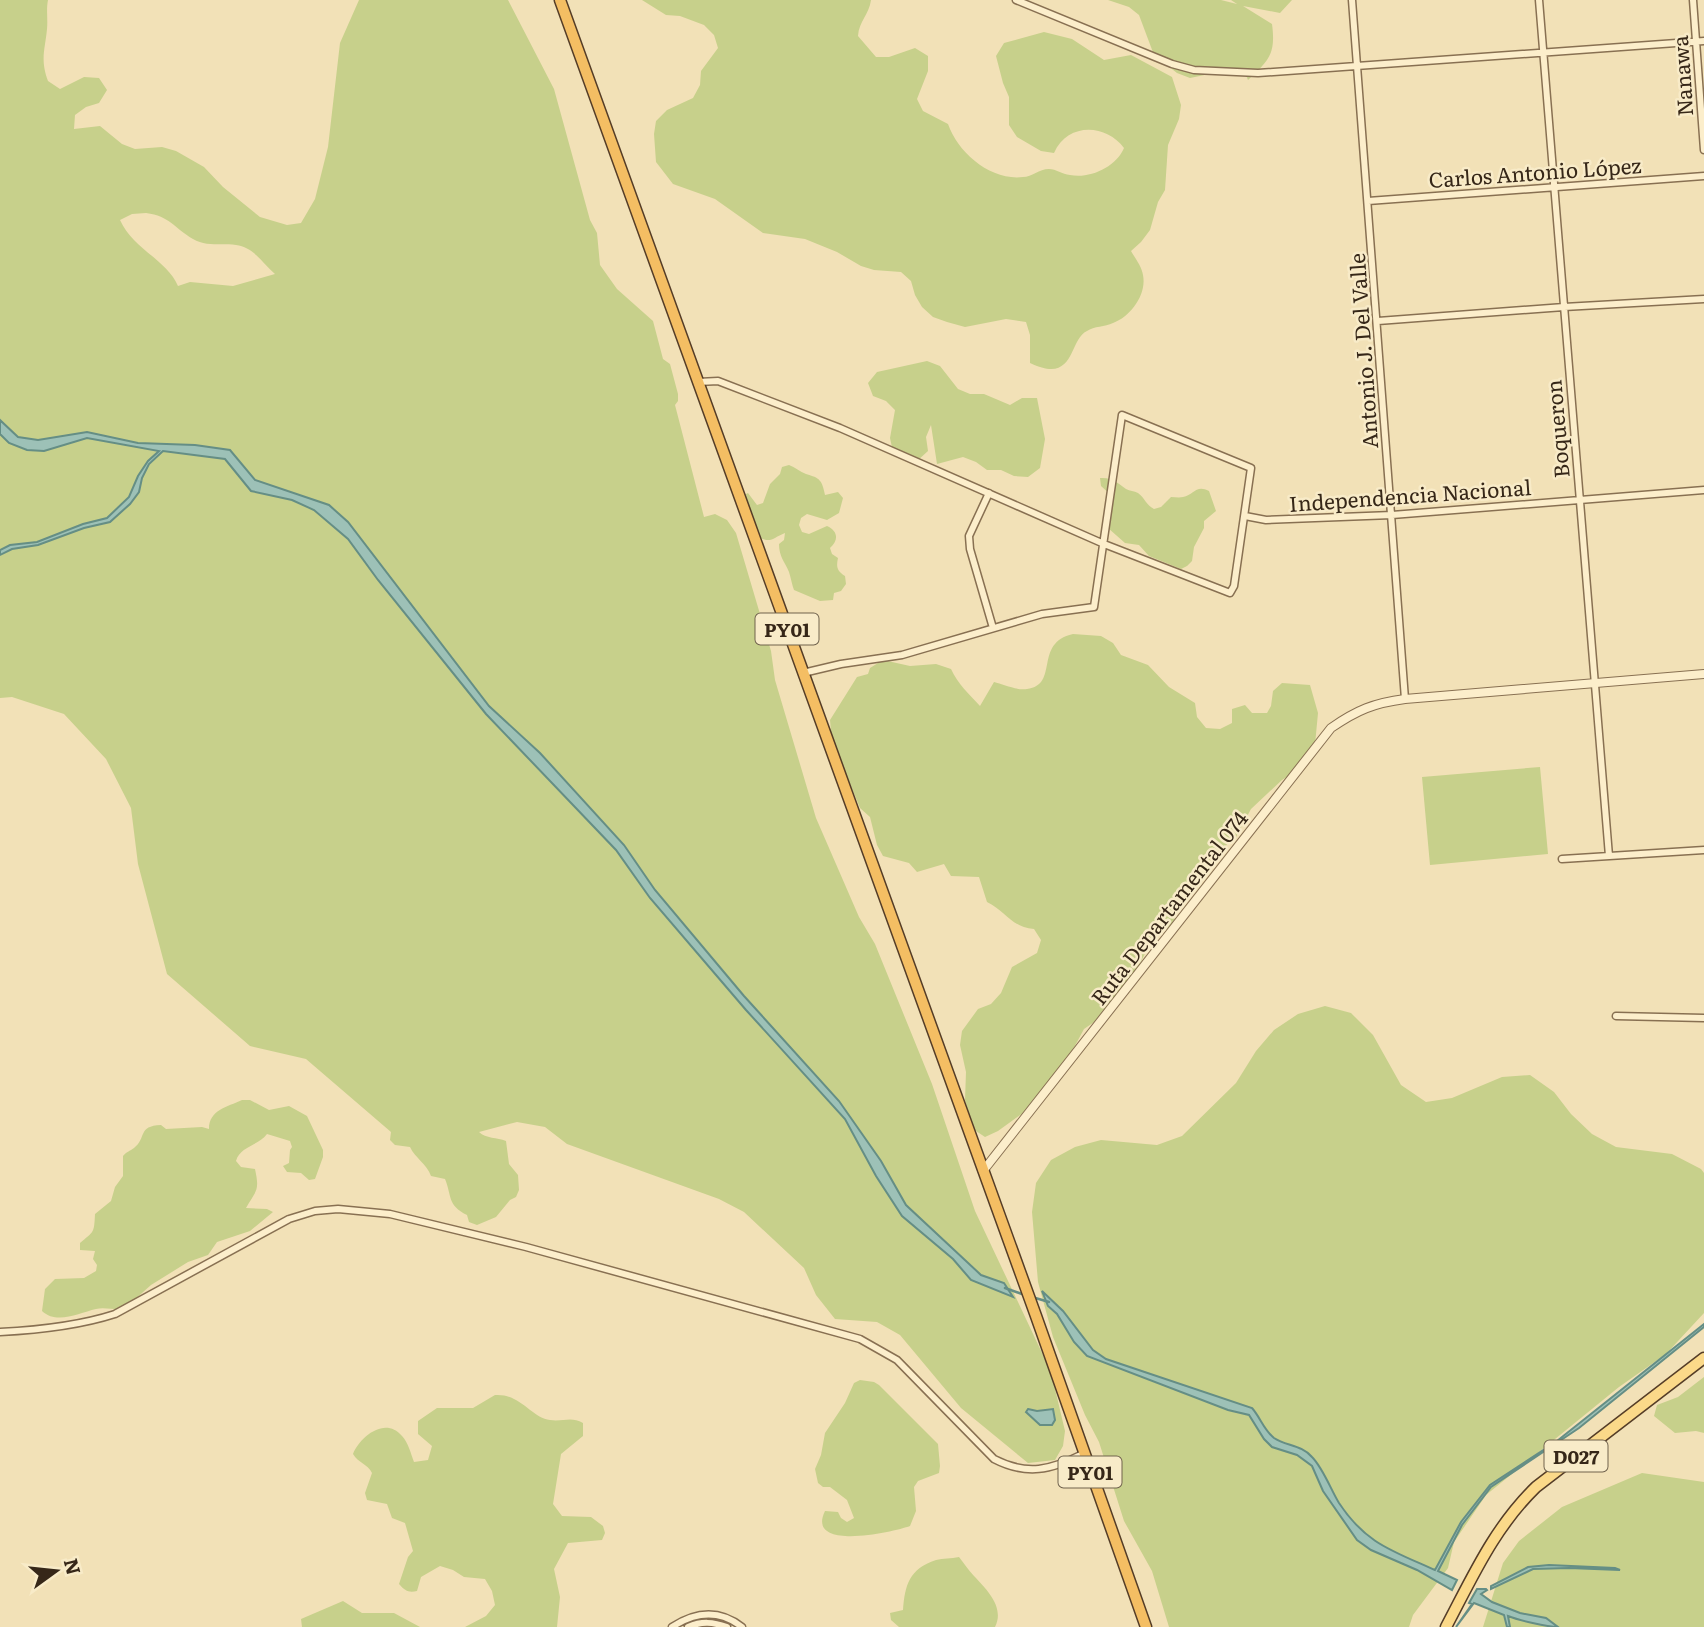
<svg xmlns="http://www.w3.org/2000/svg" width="1704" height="1627" font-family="Literata,serif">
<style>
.green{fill:#c7d08b;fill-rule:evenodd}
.water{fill:#9dc1b7;stroke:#658e85;stroke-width:2}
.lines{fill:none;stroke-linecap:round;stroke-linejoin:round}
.stream{stroke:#658e85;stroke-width:2.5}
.minor-casing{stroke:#887052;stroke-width:9}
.tertiary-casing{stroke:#887052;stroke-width:10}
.primary-casing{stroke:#553d27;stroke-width:13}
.trunk-casing{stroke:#553d27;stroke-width:13}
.minor{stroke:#fceecb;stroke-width:6}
.tertiary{stroke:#fceecb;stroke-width:8}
.primary{stroke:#fbd989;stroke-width:10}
.trunk{stroke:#f4be63;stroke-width:10}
.labels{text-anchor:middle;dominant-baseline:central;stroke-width:5;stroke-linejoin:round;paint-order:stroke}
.shield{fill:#f8ebc8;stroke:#70624d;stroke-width:2}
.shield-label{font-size:19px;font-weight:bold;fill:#362718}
.street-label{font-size:21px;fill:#362718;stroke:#f8ebc8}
</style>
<rect width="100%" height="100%" fill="#f2e1b7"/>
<path class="green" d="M0,0H48C46,10 48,19 47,29C45,50 40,59 48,81L60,89L84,77L99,78L107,90L99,103L86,107L75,115L74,129L100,126L122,144L135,149L162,147L176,151L204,167L223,187L260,217L287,225L301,223L315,199L328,147L340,43L359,0H508L554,89L590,220L597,233L600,265L617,289L653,321L663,359L670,364L678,394V401L675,405L704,517L715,514L727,520L736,533L771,651L775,680L816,818L859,917L875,944L932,1084L975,1211L1051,1372L1065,1431L1063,1446L1055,1460L1028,1463L961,1408L900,1335L877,1322L835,1319L816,1295L804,1268L744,1212L719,1199L567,1144L545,1127L517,1122L479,1132C486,1139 497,1137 506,1141L509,1164L518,1175L519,1190L516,1197L510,1200L496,1217L477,1225L469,1222L467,1215C447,1205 452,1196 445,1179L431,1176C427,1164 415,1158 410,1147L395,1145L390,1140L391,1132L306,1059L250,1046L167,974L138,864L131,808L106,759L64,714L12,697L0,698ZM146,213C170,216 174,228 193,239C206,247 222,243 236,245C254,247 263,264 275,274L233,286L190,282L178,286C167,260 133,249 120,220L132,214Z
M642,0H871C869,15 859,21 858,36L876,57H889L915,48L928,56V71L917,99L923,111L948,124C958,153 991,181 1023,177C1032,177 1039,169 1049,169C1056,169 1062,174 1070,175C1090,179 1116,167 1124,148C1106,124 1068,122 1054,153L1041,151L1017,137L1009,125V97L1003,83L996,56L1004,43L1044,32L1072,39L1104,60L1131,55L1172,77L1181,105L1179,119L1168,145L1165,190L1158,202L1150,230L1141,242L1131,251C1135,258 1142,267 1143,275C1147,295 1130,317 1113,323C1105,327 1094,326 1087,331C1068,340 1076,385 1030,363V335L1026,322L1006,319L965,327L947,322L933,317L922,307L915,295L911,281L901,272L874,270L861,266L837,252L805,239L763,233L715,199L673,184L656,162L654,134L656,121L667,110L693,98L700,85L701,71L718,48L714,35L704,25L680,16L666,15Z
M1108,0H1221L1237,4L1231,0H1292L1280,13L1243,6L1272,24C1276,54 1269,60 1248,80L1246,75L1219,72L1190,78L1177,73L1154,55L1139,15L1129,7Z
M927,361L940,366L958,389L970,394H984L1010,405L1022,398H1037L1045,439L1040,468L1028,477L1014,476L1001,470H987L976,462L963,457L937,464L931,425L926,437L928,451L917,461L904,460L893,452L890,438L895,410L886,401L873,396L868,383L877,372Z
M789,465C795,467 800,472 806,474C820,478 822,480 825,495L838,492L843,498L839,513L827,520L807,514L801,518L799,525L802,532L809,534L827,526C838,531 839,540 830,548L832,554L838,558C836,567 837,571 845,576L846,584L841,591L834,593L833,600L820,601L794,590C792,585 791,578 789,572C785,562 779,557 779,544L784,540L785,533C772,538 771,545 755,535L742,496L748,493L757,505L763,503L770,484L780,474L782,467Z
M1100,478C1112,477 1118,483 1126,489C1130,491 1134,491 1138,493C1145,498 1146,505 1154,509L1161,507L1171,497C1175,497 1179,498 1183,497C1194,495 1196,484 1209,491L1216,511L1204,521V528L1194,547L1192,561L1187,566L1181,569L1149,556L1139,545L1125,543L1108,528L1111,495L1101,486Z
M1073,634L1101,636L1113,643L1121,655L1148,665L1169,687L1195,703L1197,717L1206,728L1220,729L1232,723V709L1245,705L1252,713H1267L1271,706L1273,691L1282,683L1310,685L1318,713L1314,755L1305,765L1282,780L1251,809L1236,837L1229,841L1220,855L1204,872L1201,881L1185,892L1172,925L1159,933L1149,945L1137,970L1097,1020L1084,1029L1063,1068L1034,1105L998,1131L985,1137L973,1129L965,1100L966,1072L960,1045L962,1031L978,1009L991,1004L1001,993L1012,967L1037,953L1041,940L1034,929C1011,927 1007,912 987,902L979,877L951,876L944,864L917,872L909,863L883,856L877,845L870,817L860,808L848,779L834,763L830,720L857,677L868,674L870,668L883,660L910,666L936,664L951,669C958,684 969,694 980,706L994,682C1003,684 1018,691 1027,689C1060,685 1033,643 1073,634Z
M1540,767L1548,854L1430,865L1422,777Z
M1325,1006L1351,1013L1373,1035L1401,1085L1426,1102L1452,1098L1502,1077L1530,1075L1554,1092L1571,1114L1592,1134L1616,1147L1672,1154L1701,1169L1704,1173V1313L1666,1354L1619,1387L1486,1495L1454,1542L1448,1568L1413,1615L1409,1627H1169L1152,1571L1124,1521L1099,1442L1085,1415L1053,1337L1038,1282L1032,1212L1036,1183L1051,1160L1075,1147L1101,1140L1157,1145L1182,1136L1236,1083L1256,1051L1274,1030L1298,1014Z
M242,1100H250L269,1110L289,1106L307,1116L323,1150V1157L315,1179L309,1180L301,1173L287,1172L283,1166L289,1163L290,1150L292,1147L290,1141L267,1134C258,1146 240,1146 236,1161L241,1167L255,1169C260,1192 256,1190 246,1208L267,1209L273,1212L250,1231L217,1242L208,1255L188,1262L151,1285L124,1309C114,1310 104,1307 96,1309C79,1313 57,1325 42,1311L45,1289L55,1279L84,1278L96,1271L97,1265L93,1259L95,1251L80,1250V1243C94,1231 94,1234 95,1214L111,1201L115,1187L123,1176V1156C126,1152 130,1151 134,1148C147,1138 137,1126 161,1125L166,1129L202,1127L209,1129C209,1110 227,1107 242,1100Z
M1704,1377V1433L1696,1431L1675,1433L1654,1416L1657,1405L1678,1397Z
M860,1380L874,1382L879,1385L938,1444L940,1466L939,1473L918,1481L914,1487L916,1511L910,1526C894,1532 805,1552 825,1511L838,1512L841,1518L847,1522L854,1518L847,1500L830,1487H823L818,1483L815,1469L821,1455L825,1433L845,1403L854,1383Z
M495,1395C520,1393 532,1418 550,1420C563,1422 571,1416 583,1423V1436L561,1454L553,1504L562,1516L591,1517L603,1526L605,1533L602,1540L568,1543L554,1569L560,1597L557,1627H465L486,1616L495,1605L492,1591L485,1579L464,1577L453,1570L440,1566L421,1577L417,1591C409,1593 405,1591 399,1584L408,1557L413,1551L405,1523L392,1518L387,1504L367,1500L365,1493L372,1473C368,1464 358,1463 353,1454C360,1437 385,1416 402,1436C408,1442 411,1454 414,1462L428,1460L432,1446L418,1434V1421L437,1408H473Z
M1642,1473L1704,1482V1627H1483L1503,1563L1519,1541L1562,1507Z
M959,1557C964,1563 968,1570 974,1576C987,1590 1005,1607 995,1627H899L891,1620L890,1613L903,1610C905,1585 909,1569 936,1560C943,1558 951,1559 959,1557Z
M343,1601L362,1613H394L420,1627H302L301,1619Z"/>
<path class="water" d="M0,420L18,437L38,440L87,432L138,443L195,445L230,450L255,480L329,505L348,522L489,706L540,753L624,845L655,890L744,996L839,1101L881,1161L906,1205L981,1275L1004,1283L1013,1297L971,1280L953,1259L902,1216L876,1176L845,1119L746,1010L650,898L616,850L486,714L378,580L348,539L314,510L292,500L251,491L225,459L163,451L149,464L142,478L139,492L130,504L110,522L84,528L38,545L12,549L0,555V550L10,545L37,542L83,524L107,518L129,497L138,476L148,461L159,451L87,438L44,451L27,450L9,443L0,434Z
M1042,1291L1063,1311L1093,1350L1106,1359L1252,1408C1260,1417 1264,1430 1274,1438C1286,1446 1302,1445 1312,1457C1323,1468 1331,1490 1339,1503C1366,1544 1393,1551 1435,1570L1461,1522L1490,1485L1557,1441L1704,1324V1327L1579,1428L1491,1487L1462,1525L1438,1571L1457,1580L1452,1590L1417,1570L1371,1550L1357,1540L1323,1491L1312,1466L1297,1455L1272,1447L1264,1439L1249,1415L1228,1410L1087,1356L1074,1342L1057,1314L1048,1306Z
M1028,1409L1037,1411L1053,1409L1055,1420L1052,1425H1040L1026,1412Z
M1549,1565L1615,1568L1620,1570L1569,1568L1533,1569L1491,1589V1586L1528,1567Z
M1477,1589H1486L1487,1590L1481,1594L1492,1602L1520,1613L1546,1618L1558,1627C1547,1627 1518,1620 1508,1616L1510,1627H1507L1504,1615L1474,1603L1456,1627L1472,1604L1469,1603Z"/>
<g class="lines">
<path class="stream" d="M1005,1288L1022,1294
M1032,1297L1049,1302"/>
<g class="minor-casing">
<path id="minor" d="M1016,0L1172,64L1194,70L1258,73L1704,41
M1352,0L1405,699
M1539,0L1609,856
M1693,0L1704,150
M1368,201L1704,176
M1378,321L1564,307L1704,299
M698,382L718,381L840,428L1104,544L1230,593L1234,586L1251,468L1122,415L1094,607L1042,614L902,655L841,664L803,673
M989,493L969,536L970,549L993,628
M1245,516L1266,520L1392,515L1704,490
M1562,859L1704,850
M1616,1016L1704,1018
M0,1332C39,1330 78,1326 115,1314L289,1219L315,1211L338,1209L390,1214L526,1247L860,1339L897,1360L994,1459C1027,1476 1051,1470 1083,1454
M672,1627C695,1612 719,1609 742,1627
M688,1627C702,1621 713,1622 727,1627"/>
</g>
<g class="tertiary-casing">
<path id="tertiary" d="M983,1171L1331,728C1357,710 1374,703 1405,699L1704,674"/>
</g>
<g class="primary-casing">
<path id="primary" d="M1446,1627C1473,1576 1494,1528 1536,1487L1704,1358"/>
</g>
<g class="trunk-casing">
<path id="trunk" d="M560,0L1036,1316L1146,1627"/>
</g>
<use href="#minor" class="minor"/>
<use href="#tertiary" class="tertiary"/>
<use href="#primary" class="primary"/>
<use href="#trunk" class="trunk"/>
</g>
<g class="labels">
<g class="shield">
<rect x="755.5" y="613.5" width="63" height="31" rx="5"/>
<rect x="1544.5" y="1440.5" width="63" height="31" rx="5"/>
<rect x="1058.5" y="1456.5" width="63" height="31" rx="5"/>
</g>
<g class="shield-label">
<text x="787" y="629">PY01</text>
<text x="1576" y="1456">D027</text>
<text x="1090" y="1472">PY01</text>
</g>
<g class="street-label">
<text transform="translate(1681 76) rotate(-94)">Nanawa</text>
<text transform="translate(1535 171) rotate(-4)">Carlos Antonio López</text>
<text transform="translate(1362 351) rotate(-94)">Antonio J. Del Valle</text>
<text transform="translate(1556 429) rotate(-95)">Boqueron</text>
<text transform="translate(1410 494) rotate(-4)">Independencia Nacional</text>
<text transform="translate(1168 907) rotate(-52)">Ruta Departamental 074</text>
</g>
</g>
<g transform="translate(56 1571) rotate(75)" stroke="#f8ebc8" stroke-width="5" paint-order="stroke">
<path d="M0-5L12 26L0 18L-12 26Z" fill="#362718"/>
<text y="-10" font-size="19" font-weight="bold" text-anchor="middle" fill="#362718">N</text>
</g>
</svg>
